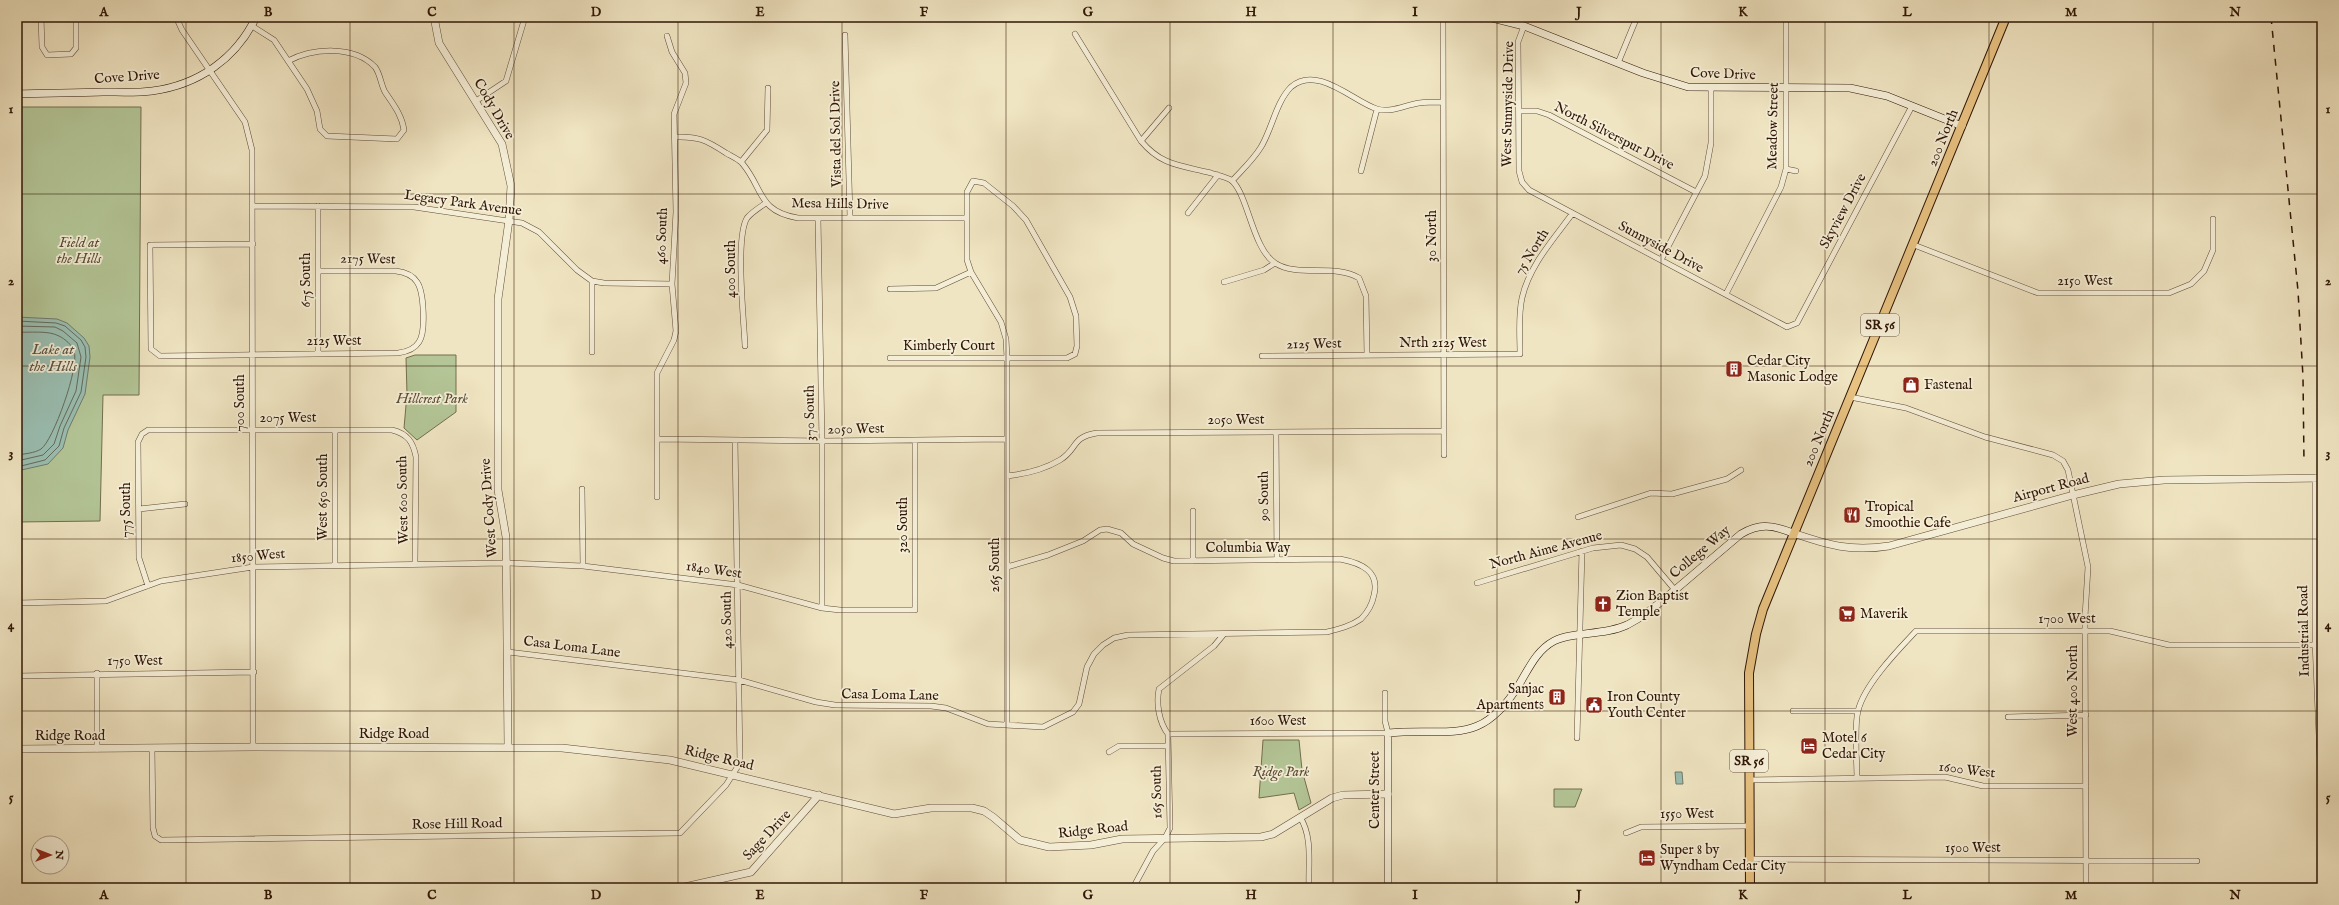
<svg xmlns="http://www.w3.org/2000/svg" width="2339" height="905" font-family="'IM FELL English',serif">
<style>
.green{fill:#b4c697;stroke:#726e4e}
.water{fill:#9abfb2;stroke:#6f7b6d}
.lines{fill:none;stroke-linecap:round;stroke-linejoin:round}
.shore{stroke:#646a5c;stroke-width:1}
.minor-casing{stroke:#5f4a35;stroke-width:6}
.tertiary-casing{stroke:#5f4a35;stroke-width:8}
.secondary-casing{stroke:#2f1606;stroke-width:8}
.primary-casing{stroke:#2f1606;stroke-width:10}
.minor{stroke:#f5eed7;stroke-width:5}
.tertiary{stroke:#f5eed7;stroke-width:7}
.secondary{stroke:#f5eed7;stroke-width:7}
.primary{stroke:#e8c281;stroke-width:8}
.rail{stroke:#2f1606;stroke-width:1.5;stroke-dasharray:7 7;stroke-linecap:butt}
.grid{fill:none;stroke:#2f1606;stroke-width:1;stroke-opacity:0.55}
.labels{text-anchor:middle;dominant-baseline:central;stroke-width:3.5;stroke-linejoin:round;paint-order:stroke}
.shield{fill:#f5eed7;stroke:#6a5745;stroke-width:1}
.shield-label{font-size:13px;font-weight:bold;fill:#2f1606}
.street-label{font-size:14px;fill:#2f1606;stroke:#f5eed7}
.park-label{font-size:14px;font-style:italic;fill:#574b32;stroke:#f5eed7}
.poi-label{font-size:14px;fill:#2f1606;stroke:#f5eed7;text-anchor:start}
.water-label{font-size:15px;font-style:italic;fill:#545142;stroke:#f5eed7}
.neatline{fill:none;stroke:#2f1606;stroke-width:1.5}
.grid-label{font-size:13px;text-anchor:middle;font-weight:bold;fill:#2f1606}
</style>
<rect width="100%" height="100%" fill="#f0e5c2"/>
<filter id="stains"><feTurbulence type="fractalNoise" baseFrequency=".005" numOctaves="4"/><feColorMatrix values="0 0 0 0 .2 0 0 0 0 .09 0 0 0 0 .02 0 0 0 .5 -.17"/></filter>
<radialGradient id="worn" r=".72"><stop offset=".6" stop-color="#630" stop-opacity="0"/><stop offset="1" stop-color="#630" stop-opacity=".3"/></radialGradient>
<path class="green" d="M17,107H141L139,395H103L100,521L17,522Z
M415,355H456V412L417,440L404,428L407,394L406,358Z
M1263,740H1299L1302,770L1311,803L1299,810L1294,793L1259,798Z
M1554,789H1582L1575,807H1554Z"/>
<path class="water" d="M17,317L57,319L67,323L84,338L89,346L90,357L85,394L68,430L63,448L48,464L17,471Z
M1675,772H1682L1683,784H1676Z"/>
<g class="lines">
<path class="shore" d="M17,321L56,323L65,326L81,340L85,347L86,357L81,392L64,428L59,446L45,460L17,467
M17,326L55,327L63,331L77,343L81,357L76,391L60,426L54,444L43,455L17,461
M17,332C29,333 48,330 59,336C65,339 72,345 74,351C80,366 53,441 41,449C35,453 24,454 17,455"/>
<g class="minor-casing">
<path id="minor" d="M41,17L42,47L47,55L71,54L76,48V17
M176,17L182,30L245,122L252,150L253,747
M1443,17L1444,455
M252,26L274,40L307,89L317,111L320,129L327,136L397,139L404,130C402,115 393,104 385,92C381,85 380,73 375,67C354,45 313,48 288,61
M1524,26L1518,42L1519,171L1522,182L1529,190L1787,327L1797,323L1912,106
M1075,34L1141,141C1162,166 1180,165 1211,173C1217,175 1225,177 1231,180C1248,193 1252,248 1275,263C1298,278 1334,263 1359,278L1366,296L1367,355
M845,35L850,217
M1618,63L1637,17
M476,101L506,81L525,17
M1519,111H1537L1549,115L1696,192
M675,137C698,136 706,140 726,153C731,156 738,159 742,163C764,189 757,211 798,218H966
M1141,141L1169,108
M741,162L767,130L768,88
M1786,169L1796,171
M1361,171L1377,109
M1232,181C1242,170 1253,160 1261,147C1272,129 1276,102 1291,87C1317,64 1354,102 1377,109C1391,113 1405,105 1419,103C1427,102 1435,102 1443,102
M252,206L414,207L522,223L539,232L577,270L592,281L604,283L672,284
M318,206V353
M1188,213L1218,175
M818,218L822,441V608
M253,244L150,245L151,349L160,356L398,353C406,352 414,350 419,342C426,332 424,292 417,282C412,274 404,272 396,271H318
M1914,245L2038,293H2169L2191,284L2204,271L2213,250V219
M1661,260L1705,176L1711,143V88
M1224,282L1264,270L1275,263
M890,289L936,288L971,272
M1726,294L1781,187L1786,169V17
M745,346C744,320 735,238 747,218C752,212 760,207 766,203
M592,352V281
M1262,356L1520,354C1520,336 1518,316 1522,298C1529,266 1553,240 1572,214
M890,358H1067L1075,354L1077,346L1076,316L1070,297L1026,220L1013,206L984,183L973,181L967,192V260L971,272L1001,322L1006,339L1007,358V725
M1850,397L1906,408L1985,437L2053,455L2063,461L2068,470L2088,567L2085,617L2086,888
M335,430V564
M1276,432L1277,560
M658,439L822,441L1007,439
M1007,476C1025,474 1045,469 1060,460C1078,449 1071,437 1097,433L1444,431
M582,489L583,566
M657,497V373L674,340L676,331L672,284L676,212L674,114L686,83L685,73L672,52L667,36
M139,509L185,504
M1193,511V561
M1578,517L1651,493L1672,494L1727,479L1741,470
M1477,583L1593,548L1621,545L1635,549L1647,557L1675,590
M148,586L139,558L138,442L142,434L148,430H392C408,434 413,442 416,457L415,563
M17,603L106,601L161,581L253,567L506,563L583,566L738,585L822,608L840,610H915V440
M508,652L739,680L816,702L835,705L931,706L946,708L988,724L1043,727L1073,712L1079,704L1087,667L1094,654L1103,645L1114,638L1128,635L1327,632C1339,629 1351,626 1361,619C1368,612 1372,605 1374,595C1380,571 1361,563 1340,559L1174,561L1163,558L1133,544L1121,533L1107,529L1100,530L1083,541L1048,555L1007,567
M97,673V749
M17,676L254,672
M1793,711H1858
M2008,717L2086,715
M1168,734L1388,733L1385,721V693
M1168,734C1159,722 1156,704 1159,689L1214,646L1224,634
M1577,738L1582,551
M152,748L153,828L155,836L161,840L680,833L726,785L740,763L735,440
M1109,752L1119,746H1168
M1857,779C1857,762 1854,726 1858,711C1864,685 1898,650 1916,631H2110L2169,645H2316
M1749,780L1945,777L1983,786H2086
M1300,817C1313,837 1308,864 1309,888
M1626,833L1641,827L1749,826
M1750,859L2197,861
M1133,888L1153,851L1165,838L1170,828L1168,734"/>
</g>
<g class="tertiary-casing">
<path id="tertiary" d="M434,17L439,43L502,144L511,186L509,220L498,299V490L506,537L508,747
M2316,478V641L2322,783
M1793,533C1828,545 1851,552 1889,546L2073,495L2119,484L2164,480L2322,478
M17,749L253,747L562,748L670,760L894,814L931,808H972L984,811L993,817L1020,840L1049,847L1091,845L1122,839L1261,837L1273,834L1332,798L1343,795L1388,794
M680,888L751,872L819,795"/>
</g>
<g class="secondary-casing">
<path id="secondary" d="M1488,17L1524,26L1643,73L1688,87L1850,88L1887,96L1962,126
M17,94C46,93 74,93 103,92C119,92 136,93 152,91C198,85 236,59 256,17
M1388,888V733C1451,727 1481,748 1520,683C1529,668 1537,650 1554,641C1573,631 1603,636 1627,625C1643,617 1656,606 1669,595C1693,575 1717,554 1741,534C1760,523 1773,525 1793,533"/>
</g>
<g class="primary-casing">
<path id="primary" d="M1750,888L1749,673L1756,634L1763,609L2006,17"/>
</g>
<use href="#minor" class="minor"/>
<use href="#tertiary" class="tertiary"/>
<use href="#secondary" class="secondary"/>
<use href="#primary" class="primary"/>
<path class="rail" d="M2271,17L2298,291L2303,377L2304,463"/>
</g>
<path class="grid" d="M186,17V888M350,17V888M514,17V888M678,17V888M842,17V888M1006,17V888M1170,17V888M1333,17V888M1497,17V888M1661,17V888M1825,17V888M1989,17V888M2153,17V888M17,194H2322M17,366H2322M17,539H2322M17,711H2322"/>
<defs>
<g id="building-square" transform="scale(0.9)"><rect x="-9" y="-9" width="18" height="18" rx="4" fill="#8f2418" stroke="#f5eed7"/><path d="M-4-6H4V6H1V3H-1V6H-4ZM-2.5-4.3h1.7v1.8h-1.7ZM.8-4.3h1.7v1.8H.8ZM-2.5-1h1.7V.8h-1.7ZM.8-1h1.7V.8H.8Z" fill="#fff"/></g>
<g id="shop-square" transform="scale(0.9)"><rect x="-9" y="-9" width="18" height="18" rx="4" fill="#8f2418" stroke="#f5eed7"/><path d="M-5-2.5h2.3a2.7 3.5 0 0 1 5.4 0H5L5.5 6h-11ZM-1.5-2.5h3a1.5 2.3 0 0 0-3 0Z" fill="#fff"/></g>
<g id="restaurant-square" transform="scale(0.9)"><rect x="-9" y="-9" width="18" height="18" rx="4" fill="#8f2418" stroke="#f5eed7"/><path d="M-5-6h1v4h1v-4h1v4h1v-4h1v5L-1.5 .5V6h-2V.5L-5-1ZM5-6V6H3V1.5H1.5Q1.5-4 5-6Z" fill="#fff"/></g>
<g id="church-square" transform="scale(0.9)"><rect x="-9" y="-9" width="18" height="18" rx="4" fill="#8f2418" stroke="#f5eed7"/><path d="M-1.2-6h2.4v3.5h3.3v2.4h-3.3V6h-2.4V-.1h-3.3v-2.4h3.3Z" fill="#fff"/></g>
<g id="supermarket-square" transform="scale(0.9)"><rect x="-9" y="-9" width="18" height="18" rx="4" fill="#8f2418" stroke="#f5eed7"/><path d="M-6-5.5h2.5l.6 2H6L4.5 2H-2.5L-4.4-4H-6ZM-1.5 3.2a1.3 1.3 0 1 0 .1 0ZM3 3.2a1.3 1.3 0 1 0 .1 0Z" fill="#fff"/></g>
<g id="civic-square" transform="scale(0.9)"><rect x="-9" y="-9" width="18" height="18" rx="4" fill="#8f2418" stroke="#f5eed7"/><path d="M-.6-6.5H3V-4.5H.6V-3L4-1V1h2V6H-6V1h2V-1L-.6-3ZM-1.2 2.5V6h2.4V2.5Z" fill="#fff"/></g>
<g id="hotel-square" transform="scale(0.9)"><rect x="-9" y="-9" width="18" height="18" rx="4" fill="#8f2418" stroke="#f5eed7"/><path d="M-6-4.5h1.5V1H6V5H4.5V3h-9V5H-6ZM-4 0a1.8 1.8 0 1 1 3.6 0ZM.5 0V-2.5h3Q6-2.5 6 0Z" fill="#fff"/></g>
</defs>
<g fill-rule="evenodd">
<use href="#building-square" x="1734" y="369"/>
<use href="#shop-square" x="1911" y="385"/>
<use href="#restaurant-square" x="1852" y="515"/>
<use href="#church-square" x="1603" y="604"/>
<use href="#supermarket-square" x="1847" y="614"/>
<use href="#building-square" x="1557" y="697"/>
<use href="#civic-square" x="1594" y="705"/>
<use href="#hotel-square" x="1809" y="746"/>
<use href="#hotel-square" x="1647" y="858"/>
</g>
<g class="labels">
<g class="shield">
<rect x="1861" y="314" width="38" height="22" rx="3"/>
<rect x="1730" y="750" width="38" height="22" rx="3"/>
</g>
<g class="shield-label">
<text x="1880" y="325">SR 56</text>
<text x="1749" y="761">SR 56</text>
</g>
<g class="street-label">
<text transform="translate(1723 74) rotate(2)">Cove Drive</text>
<text transform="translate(127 77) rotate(-4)">Cove Drive</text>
<text transform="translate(1508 104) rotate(-89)">West Sunnyside Drive</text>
<text transform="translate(494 109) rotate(60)">Cody Drive</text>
<text transform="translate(1773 126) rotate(-89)">Meadow Street</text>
<text transform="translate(836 134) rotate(-91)">Vista del Sol Drive</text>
<text transform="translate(1614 136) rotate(27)">North Silverspur Drive</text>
<text transform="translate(1943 138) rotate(-68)">200 North</text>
<text transform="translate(463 203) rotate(8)">Legacy Park Avenue</text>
<text transform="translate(840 204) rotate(1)">Mesa Hills Drive</text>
<text transform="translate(1843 211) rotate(-62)">Skyview Drive</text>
<text transform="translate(662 236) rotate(-88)">460 South</text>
<text transform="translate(1432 236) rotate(-90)">30 North</text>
<text transform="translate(1661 247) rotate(28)">Sunnyside Drive</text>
<text transform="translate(1532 252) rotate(-58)">75 North</text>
<text transform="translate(368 259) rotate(1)">2175 West</text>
<text transform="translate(731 269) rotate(-90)">400 South</text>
<text transform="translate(306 280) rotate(-90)">675 South</text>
<text x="2085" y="281">2150 West</text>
<text x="334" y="341">2125 West</text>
<text x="1443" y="343">Nrth 2125 West</text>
<text transform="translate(1314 344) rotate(-1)">2125 West</text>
<text x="949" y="346">Kimberly Court</text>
<text transform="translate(240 403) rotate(-90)">700 South</text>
<text transform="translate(810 413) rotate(-91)">370 South</text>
<text x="288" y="418">2075 West</text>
<text x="1236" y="420">2050 West</text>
<text transform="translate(856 429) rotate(-1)">2050 West</text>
<text transform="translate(1819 438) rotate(-67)">200 North</text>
<text transform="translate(2051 488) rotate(-15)">Airport Road</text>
<text transform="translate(1264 496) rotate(-91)">90 South</text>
<text transform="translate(323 497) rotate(-90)">West 650 South</text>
<text transform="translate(403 500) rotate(-91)">West 600 South</text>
<text transform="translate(489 508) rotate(-94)">West Cody Drive</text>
<text transform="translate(126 510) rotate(-90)">775 South</text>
<text transform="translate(903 525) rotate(-90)">320 South</text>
<text x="1248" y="548">Columbia Way</text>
<text transform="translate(1546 550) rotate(-15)">North Aime Avenue</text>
<text transform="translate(1700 552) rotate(-40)">College Way</text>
<text transform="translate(258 556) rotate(-5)">1850 West</text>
<text transform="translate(995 565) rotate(-90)">265 South</text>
<text transform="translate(714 570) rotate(8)">1840 West</text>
<text x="2067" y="619">1700 West</text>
<text transform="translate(727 620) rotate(-91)">420 South</text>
<text transform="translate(2304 631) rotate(-91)">Industrial Road</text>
<text transform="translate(572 647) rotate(7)">Casa Loma Lane</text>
<text x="135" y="661">1750 West</text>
<text transform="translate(2073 691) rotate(-90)">West 400 North</text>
<text transform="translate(890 695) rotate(1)">Casa Loma Lane</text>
<text x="1278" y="721">1600 West</text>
<text x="394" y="734">Ridge Road</text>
<text x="70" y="736">Ridge Road</text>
<text transform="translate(719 758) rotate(13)">Ridge Road</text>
<text transform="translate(1967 770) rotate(7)">1600 West</text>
<text transform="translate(1375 790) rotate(-90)">Center Street</text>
<text transform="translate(1157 792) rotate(-91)">165 South</text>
<text x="1687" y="814">1550 West</text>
<text transform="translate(457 824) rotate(-1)">Rose Hill Road</text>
<text transform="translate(1093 830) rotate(-6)">Ridge Road</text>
<text transform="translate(767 835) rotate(-47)">Sage Drive</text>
<text x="1973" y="848">1500 West</text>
</g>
<g class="park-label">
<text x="79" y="243">Field at<tspan x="79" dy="16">the Hills</tspan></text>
<text x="432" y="399">Hillcrest Park</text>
<text x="1281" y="772">Ridge Park</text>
</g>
<g class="poi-label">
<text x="1747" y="361">Cedar City<tspan x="1747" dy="16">Masonic Lodge</tspan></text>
<text x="1924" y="385">Fastenal</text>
<text x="1865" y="507">Tropical<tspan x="1865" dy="16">Smoothie Cafe</tspan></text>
<text x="1616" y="596">Zion Baptist<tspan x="1616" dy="16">Temple</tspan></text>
<text x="1860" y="614">Maverik</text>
<text x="1544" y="689" text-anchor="end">Sanjac<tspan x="1544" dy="16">Apartments</tspan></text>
<text x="1607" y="697">Iron County<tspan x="1607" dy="16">Youth Center</tspan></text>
<text x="1822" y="738">Motel 6<tspan x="1822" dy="16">Cedar City</tspan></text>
<text x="1660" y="850">Super 8 by<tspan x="1660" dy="16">Wyndham Cedar City</tspan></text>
</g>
<g class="water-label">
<text x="53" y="349">Lake at<tspan x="53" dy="17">the Hills</tspan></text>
</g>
</g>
<rect width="2339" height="905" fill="none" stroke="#f0e5c2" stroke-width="44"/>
<g transform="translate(50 855) rotate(90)"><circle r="19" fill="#f5eed7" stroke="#a69883"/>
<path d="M0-3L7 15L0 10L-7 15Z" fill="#8f2418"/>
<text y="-6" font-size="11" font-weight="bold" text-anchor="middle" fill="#2f1606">N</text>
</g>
<rect x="22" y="22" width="2295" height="861" class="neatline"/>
<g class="grid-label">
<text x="104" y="16">A</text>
<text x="268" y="16">B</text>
<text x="432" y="16">C</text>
<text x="596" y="16">D</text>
<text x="760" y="16">E</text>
<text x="924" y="16">F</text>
<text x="1088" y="16">G</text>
<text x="1251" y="16">H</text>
<text x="1415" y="16">I</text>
<text x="1579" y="16">J</text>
<text x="1743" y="16">K</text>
<text x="1907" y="16">L</text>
<text x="2071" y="16">M</text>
<text x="2235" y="16">N</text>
<text x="11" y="113">1</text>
<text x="2328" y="113">1</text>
<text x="11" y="285">2</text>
<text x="2328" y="285">2</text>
<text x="11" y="457">3</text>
<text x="2328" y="457">3</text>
<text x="11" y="629">4</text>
<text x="2328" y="629">4</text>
<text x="11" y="801">5</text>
<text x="2328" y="801">5</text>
<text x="104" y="899">A</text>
<text x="268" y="899">B</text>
<text x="432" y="899">C</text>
<text x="596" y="899">D</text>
<text x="760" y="899">E</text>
<text x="924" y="899">F</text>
<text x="1088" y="899">G</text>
<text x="1251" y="899">H</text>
<text x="1415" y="899">I</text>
<text x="1579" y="899">J</text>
<text x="1743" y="899">K</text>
<text x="1907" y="899">L</text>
<text x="2071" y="899">M</text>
<text x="2235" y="899">N</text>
</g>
<rect width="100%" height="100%" filter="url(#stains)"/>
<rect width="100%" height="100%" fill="url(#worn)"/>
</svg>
